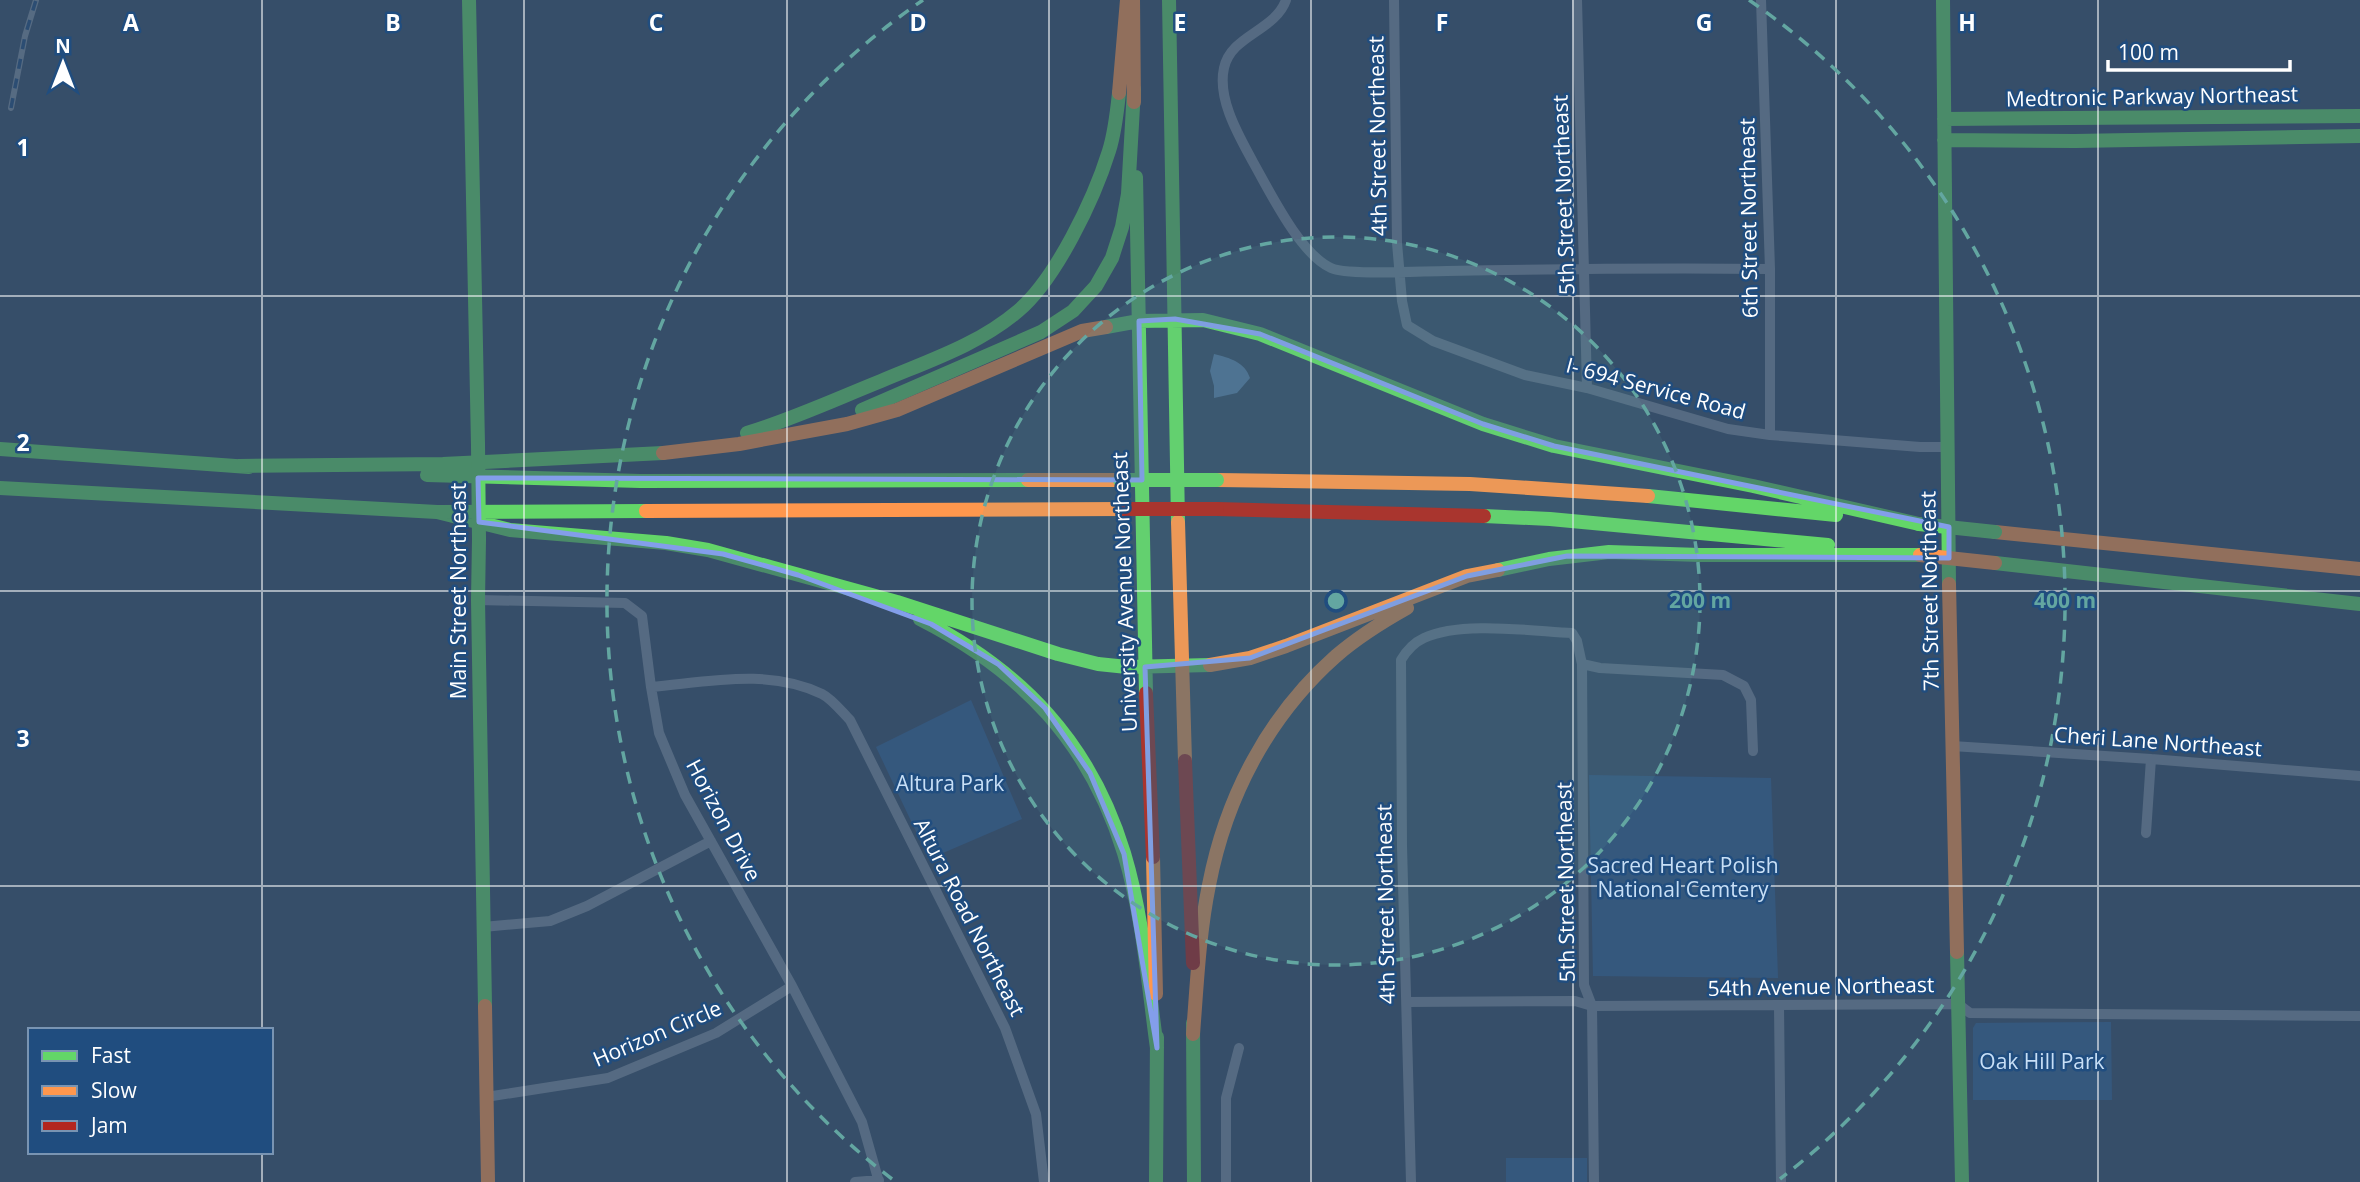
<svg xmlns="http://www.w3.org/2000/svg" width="2360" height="1182" font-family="'Open Sans',sans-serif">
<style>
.green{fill:#336496}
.water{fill:#4c6d90}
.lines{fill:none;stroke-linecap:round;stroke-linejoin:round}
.street{stroke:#7b8d9f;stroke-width:10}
.fast{stroke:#63d668;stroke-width:14}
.slow{stroke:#ff974d;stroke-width:14}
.jam{stroke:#b3261e;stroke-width:14}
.rail-casing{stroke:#7d8ea0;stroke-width:6}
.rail{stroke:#204d7f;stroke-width:3.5;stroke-dasharray:10;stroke-linecap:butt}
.fast-bridge{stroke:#63d668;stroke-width:14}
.slow-bridge{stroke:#ff974d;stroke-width:14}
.jam-bridge{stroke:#b3261e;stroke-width:14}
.marked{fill:none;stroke:#839eea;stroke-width:5;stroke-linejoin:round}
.grid{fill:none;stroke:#fff;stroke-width:2;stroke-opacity:0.55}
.ring{fill:none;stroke:#63a6a1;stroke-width:3.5;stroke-dasharray:12 9}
.labels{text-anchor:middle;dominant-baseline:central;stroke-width:5;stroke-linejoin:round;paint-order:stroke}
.street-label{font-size:21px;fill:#fff;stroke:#204d7f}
.park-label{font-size:21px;fill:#c8dff6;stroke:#204d7f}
.grid-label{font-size:23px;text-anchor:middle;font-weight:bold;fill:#fff;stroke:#204d7f;stroke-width:5;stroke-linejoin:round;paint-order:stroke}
.centre{fill:#63a6a1;stroke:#204d7f;stroke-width:3.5}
.ring-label{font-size:21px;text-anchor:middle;font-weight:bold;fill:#63a6a1;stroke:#204d7f;stroke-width:5;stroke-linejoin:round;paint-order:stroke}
</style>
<rect width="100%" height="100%" fill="#364e69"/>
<path class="green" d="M971,700L1022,819L929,859L876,747Z
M1589,775L1771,778L1778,978L1593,976Z
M2111,1022L2112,1100H1973V1028L1976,1023Z
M1506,1158H1587V1182H1506Z"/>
<path class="water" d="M1214,354C1230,358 1245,362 1250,378L1237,393L1214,398V386L1210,371Z"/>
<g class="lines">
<path class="street" d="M1286,0C1275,31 1231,35 1224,68C1217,99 1239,136 1253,162C1270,192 1300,254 1331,268C1348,276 1423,271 1447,271C1554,269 1662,268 1770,269
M1394,0L1397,243L1402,301L1407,325L1433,341L1525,375L1587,388L1728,429L1770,435L1920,447H1947
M1577,0L1587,388
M1761,0L1770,269V435
M478,600L625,603L642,616L651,687L659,733L685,795L792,986L862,1122L879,1182
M1582,664L1600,668L1723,675L1744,686L1751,700L1753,751
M651,687C708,682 769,668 822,694C832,699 842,712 850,720L1005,1028L1036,1114L1044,1182
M1952,746L2151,759L2360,776
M2146,833L2151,759
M483,927L550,921L587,906L711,841
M1407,1002L1575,1001L1592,1006L1958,1004L1970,1013L2360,1016
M1779,1006L1781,1182
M486,1097L608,1078L716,1033L792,986
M855,1182L879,1180
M1226,1182V1098L1239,1048
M1411,1182L1402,846L1401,660C1407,650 1413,643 1424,638C1461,621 1531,631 1572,633L1577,641L1582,664L1584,985L1592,1006L1594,1182"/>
<path class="fast" d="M469,0L478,445
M1169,0L1178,522
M1943,0L1949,584
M1944,119L2360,116
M1944,140L2075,141L2360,136
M1136,177L1146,693
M1106,327L1139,321L1203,320L1260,334L1483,424L1554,446L1753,486L1919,524
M862,410L1041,332L1073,311L1096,286L1112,258L1122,227L1128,194L1134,89
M747,433C793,419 836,399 881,381C928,361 978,345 1018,311C1056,279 1094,199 1109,151C1115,132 1117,112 1119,93
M0,449L249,467
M239,466L443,464L663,453
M427,475L640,481L1028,480
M0,488L437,512L646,511
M1648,496L1836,515
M437,512L510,530L666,543L708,550L897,602L1058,654L1098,664L1127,667L1210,665
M1484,516L1550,519L1828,545
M479,539L478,600L485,1006
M1995,563L2360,604
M1498,570L1549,559L1609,552L1700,555H1920
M920,619C1022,671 1090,742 1124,853C1143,916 1148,983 1157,1048
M1957,952L1962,1182
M1193,1023L1194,1182
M1156,1182L1157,1037"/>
<path class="slow" d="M1133,0L1134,102
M1119,93L1127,0
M663,453L739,444L847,424L897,410L1082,331L1106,327
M1028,480H1120
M1217,480L1470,484L1648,496
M646,511L1123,509
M1178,522L1185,761
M1995,532L2360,569
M1949,584L1957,952
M1210,665L1250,658L1286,646L1467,576L1498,570
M1153,857L1156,994
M485,1006L488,1182
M1193,1034C1197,984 1199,934 1209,885C1226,797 1268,716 1336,656C1358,637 1382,622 1407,608"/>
<path class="jam" d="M1217,509L1484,516
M1146,693L1153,857
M1185,761L1193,963"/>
<g class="rail-casing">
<path id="rail" d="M11,108L25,36L36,0"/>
</g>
<use href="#rail" class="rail"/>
<path class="fast-bridge" d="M478,445L479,539
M1120,480H1217
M1919,524L1995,532"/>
<path class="slow-bridge" d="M1920,555L1995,563"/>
<path class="jam-bridge" d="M1123,509H1217"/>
</g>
<path d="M0 0H2360V1182H0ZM1175,319L1260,334L1483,424L1554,446L1949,527V558L1567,556L1467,576L1250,658L1145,667L1157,1048L1124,854L1090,773L1045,708L998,664L931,624L798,575L723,554L479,522L478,478L1142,480L1139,321Z" fill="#364e69" fill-opacity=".55" fill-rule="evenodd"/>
<path class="marked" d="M1175,319L1260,334L1483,424L1554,446L1949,527V558L1567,556L1467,576L1250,658L1145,667L1157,1048L1124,854L1090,773L1045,708L998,664L931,624L798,575L723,554L479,522L478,478L1142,480L1139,321Z"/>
<path class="grid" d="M262,0V1030M524,0V1182M787,0V1182M1049,0V1182M1311,0V1182M1573,0V1182M1836,0V1182M2098,0V1182M0,296H2360M0,591H2360M0,886H2360M262,1152V1182"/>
<circle cx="1336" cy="601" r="364" fill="#63a6a1" fill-opacity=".12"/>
<g class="ring">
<circle cx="1336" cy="601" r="364"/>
<path d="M892 1179A729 729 0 0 1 923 0M1749 0A729 729 0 0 1 1780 1179"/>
</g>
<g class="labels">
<g class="street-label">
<text transform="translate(2152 96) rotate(-1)">Medtronic Parkway Northeast</text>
<text transform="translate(1377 136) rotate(-91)">4th Street Northeast</text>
<text transform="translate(1563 195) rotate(-92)">5th Street Northeast</text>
<text transform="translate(1748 218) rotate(-91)">6th Street Northeast</text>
<text transform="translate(1656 388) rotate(15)">I- 694 Service Road</text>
<text transform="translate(458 591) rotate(-90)">Main Street Northeast</text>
<text transform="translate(1929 591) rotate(-91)">7th Street Northeast</text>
<text transform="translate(1124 592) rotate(-92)">University Avenue Northeast</text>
<text transform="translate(2158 741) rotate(4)">Cheri Lane Northeast</text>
<text transform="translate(724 820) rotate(62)">Horizon Drive</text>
<text transform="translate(1565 882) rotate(-91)">5th Street Northeast</text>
<text transform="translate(1385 904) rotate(-91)">4th Street Northeast</text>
<text transform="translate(970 917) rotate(63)">Altura Road Northeast</text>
<text transform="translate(1821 986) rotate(-1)">54th Avenue Northeast</text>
<text transform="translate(657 1033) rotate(-23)">Horizon Circle</text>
</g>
<g class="park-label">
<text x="950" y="783">Altura Park</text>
<text x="1683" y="865">Sacred Heart Polish<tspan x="1683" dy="24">National Cemtery</tspan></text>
<text x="2042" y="1061">Oak Hill Park</text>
</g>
</g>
<g class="grid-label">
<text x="131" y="31">A</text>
<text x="393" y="31">B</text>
<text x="656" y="31">C</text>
<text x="918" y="31">D</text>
<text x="1180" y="31">E</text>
<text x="1442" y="31">F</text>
<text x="1704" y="31">G</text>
<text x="1967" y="31">H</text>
<text x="23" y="156">1</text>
<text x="23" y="451">2</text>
<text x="23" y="747">3</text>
</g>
<circle cx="1336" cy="601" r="10" class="centre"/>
<g class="ring-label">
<text x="1700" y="608">200 m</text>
<text x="2065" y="608">400 m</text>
</g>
<rect x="28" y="1028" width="245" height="126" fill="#204d7f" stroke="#7994b2" stroke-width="2"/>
<rect x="42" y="1051" width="35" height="10" fill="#63d668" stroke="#7994b2" stroke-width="2"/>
<text x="91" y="1063" font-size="21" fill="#ffffff">Fast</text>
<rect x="42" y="1086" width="35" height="10" fill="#ff974d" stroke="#7994b2" stroke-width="2"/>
<text x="91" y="1098" font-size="21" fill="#ffffff">Slow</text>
<rect x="42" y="1121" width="35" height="10" fill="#b3261e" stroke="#7994b2" stroke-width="2"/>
<text x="91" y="1133" font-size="21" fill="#ffffff">Jam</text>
<g transform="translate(63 63)" stroke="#204d7f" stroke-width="5" paint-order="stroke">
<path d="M0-5L12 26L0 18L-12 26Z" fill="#ffffff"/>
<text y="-10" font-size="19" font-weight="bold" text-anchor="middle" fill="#ffffff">N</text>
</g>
<path d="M2108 60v10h182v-10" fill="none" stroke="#ffffff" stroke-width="3.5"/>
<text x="2118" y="60" font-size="21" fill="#ffffff" stroke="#204d7f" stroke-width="5" paint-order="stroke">100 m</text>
</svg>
